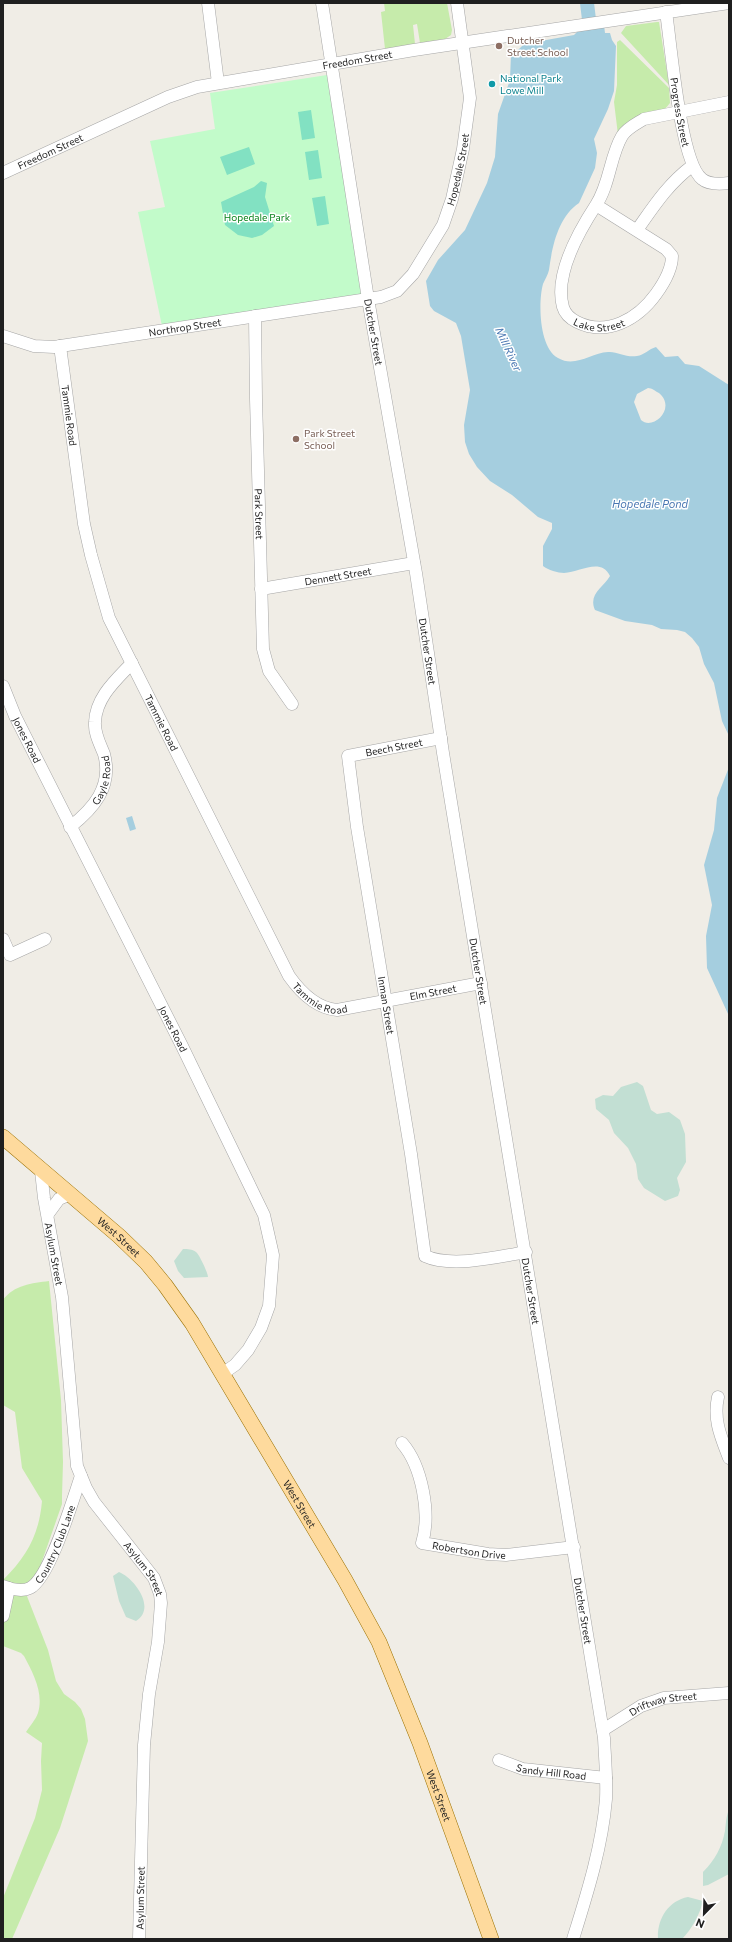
<svg xmlns="http://www.w3.org/2000/svg" width="732" height="1942" font-family="Commissioner,sans-serif">
<style>
.grass{fill:#c6ebab}
.wetland{fill:#c2dfd3}
.park{fill:#c2fbca}
.pitch{fill:#82e1c2}
.water{fill:#a5cedf;fill-rule:evenodd}
.lines{fill:none;stroke-linecap:round;stroke-linejoin:round}
.river{stroke:#a5cedf;stroke-width:14}
.minor-casing{stroke:#a6a6a6;stroke-width:13}
.major-casing{stroke:#9b7100;stroke-width:16}
.minor{stroke:#fff;stroke-width:12}
.major{stroke:#feda9d;stroke-width:15}
.education-dot{fill:#8d6e63;stroke:#fff;stroke-width:1.5}
.culture-dot{fill:#0f9aa8;stroke:#fff;stroke-width:1.5}
.labels{text-anchor:middle;dominant-baseline:central;stroke-width:3;stroke-linejoin:round;paint-order:stroke}
.education-label{font-size:10px;fill:#785e54;stroke:#fff;text-anchor:start}
.street-label{font-size:10px;fill:#1f1f1f;stroke:#fff}
.culture-label{font-size:10px;fill:#0d838f;stroke:#fff;text-anchor:start}
.park-label{font-size:10px;fill:#09821b;stroke:#fff}
.water-label{font-size:11px;font-style:italic;fill:#4977b2;stroke:#fff}
</style>
<rect width="100%" height="100%" fill="#f0ede6"/>
<path class="grass" d="M380,3H447L452,30L451,35L445,39L420,43L417,24L413,25L415,44L385,49L381,12L385,11L384,3Z
M657,22H659L669,85L621,33L626,26Z
M620,40L669,88L670,103L665,109L618,135L614,102L617,85V42Z
M49,1281L61,1400L63,1462L62,1496V1504L40,1567L35,1576L23,1586L48,1650L56,1681L64,1694L75,1702L81,1709L85,1719L88,1741L60,1828L12,1939H3V1898L35,1818L42,1790L41,1761L42,1743L26,1732C30,1726 36,1719 38,1713C44,1693 33,1673 24,1656L21,1653L3,1646V1580C27,1556 39,1535 42,1501L22,1468L15,1412L3,1405V1300C14,1285 32,1283 49,1281Z"/>
<path class="wetland" d="M637,1082L643,1086L651,1110L657,1114L669,1112L680,1120L685,1134L686,1162L677,1178L680,1190L678,1196L665,1201L644,1188L638,1179L636,1164L628,1148L614,1133L609,1120L596,1109L595,1099L603,1095L613,1096L621,1087Z
M183,1249C188,1249 192,1249 196,1252C199,1254 208,1273 208,1277L184,1278L178,1271L174,1261Z
M119,1572C134,1578 157,1608 136,1621L126,1617L119,1601L113,1576Z
M729,1809V1874L708,1885L703,1886V1872C715,1860 722,1847 725,1831C726,1823 726,1817 729,1809Z
M688,1897L703,1901C700,1914 692,1929 682,1939H658C657,1919 668,1901 688,1897Z"/>
<path class="park" d="M327,75L362,294L162,326L138,212L165,207L150,141L215,129L210,93Z"/>
<path class="pitch" d="M311,110L315,138L302,140L298,112Z
M249,147L255,164L227,175L220,157Z
M318,150L322,178L309,180L305,152Z
M261,181L267,183L265,197L274,226L262,235L252,238L238,235L225,225L221,202L254,187Z
M325,196L329,224L317,226L312,198Z"/>
<path class="water" d="M603,17L605,33H610L612,40L616,46L614,91L608,109L594,139L597,153L595,168L579,203C558,217 552,247 549,270C548,275 545,279 543,284C538,302 539,348 558,358C575,368 591,353 608,352C617,351 626,358 637,356C644,355 649,349 656,347L665,357L678,356L685,364L699,366L729,385V736L722,721L714,683L704,664L699,647L692,638L685,632L677,630L661,629L652,625L625,621L595,610C588,594 603,588 610,576C601,557 580,572 564,573C558,573 548,570 543,566V546L552,529V523L538,517L512,495L490,481L477,467L469,454L465,442L464,425L470,390L461,336L456,323L434,311L430,306L426,281L438,260L465,230L487,183L495,157L498,114L510,80L511,53L519,49L524,44L574,35L578,31ZM648,388C652,388 655,391 659,393C677,408 653,431 641,420L634,402L637,394Z
M729,767V1016L707,968L706,936L712,905L704,865L714,830L717,798Z
M132,816L136,829L130,831L126,818Z"/>
<g class="lines">
<path class="river" d="M587,3L591,36"/>
<g class="minor-casing">
<g id="minor">
<path d="M208,3L218,83"/>
<path id="s1" d="M322,3L368,299L416,573L443,753L604,1738C605,1759 607,1779 606,1799C602,1847 587,1894 573,1939"/>
<path id="s2" d="M666,12C671,44 680,162 702,179C709,185 721,184 729,183"/>
<path id="s3" d="M3,173L168,97L197,87L414,50L729,3"/>
<path id="s4" d="M596,205C579,231 554,275 563,307C565,314 571,319 577,322C607,337 638,319 656,294C664,283 672,269 672,256L666,249L596,205C610,184 610,156 622,136C627,128 636,124 644,119L729,102"/>
<path d="M637,230C654,206 668,184 692,166"/>
<path id="s5" d="M255,316L256,399L263,649L269,671L292,704"/>
<path id="s6" d="M3,336L34,346L54,347L381,297L397,291L413,274L443,225L452,199L463,149L470,98L457,3"/>
<path id="s7" d="M60,346L84,524L91,555L109,618L289,976C301,993 316,1008 337,1010L481,983"/>
<path id="s8" d="M261,589L414,563"/>
<path id="s9" d="M3,686L15,716L182,1046L264,1215L273,1255L269,1306L261,1328L248,1350L235,1365L222,1374"/>
<path id="s10" d="M441,738L348,756L357,827L411,1154L425,1256C451,1268 498,1257 526,1252"/>
<path id="s11" d="M70,827C93,809 113,787 104,754C100,744 94,733 95,722C96,697 116,680 132,663"/>
<path d="M3,939L10,955L45,939"/>
<path id="s12" d="M41,1171L44,1198L62,1297L77,1466L86,1488L94,1502L154,1578L160,1594L161,1603L158,1642L149,1694L144,1745L139,1939"/>
<path d="M48,1214L59,1199L70,1194"/>
<path d="M718,1397C713,1420 721,1437 729,1458"/>
<path id="s13" d="M402,1443C422,1466 431,1514 422,1543L488,1554L506,1555L574,1547"/>
<path id="s14" d="M3,1586C11,1589 22,1592 30,1588C50,1578 73,1499 81,1476"/>
<path d="M3,1616L9,1588"/>
<path id="s15" d="M603,1730L641,1706L664,1698L729,1693"/>
<path id="s16" d="M499,1760L523,1769L606,1778"/>
</g>
</g>
<g class="major-casing">
<g id="major">
<path id="s17" d="M3,1137L119,1236L146,1262L165,1285L192,1323L345,1580L379,1642L420,1743L491,1939"/>
</g>
</g>
<use href="#minor" class="minor"/>
<use href="#major" class="major"/>
</g>
<g class="education-dot">
<circle cx="499" cy="46" r="4"/>
<circle cx="296" cy="439" r="4"/>
</g>
<circle class="culture-dot" cx="492" cy="84" r="4"/>
<g class="labels">
<g class="education-label">
<text x="507" y="40">Dutcher<tspan x="507" dy="12">Street School</tspan></text>
<text x="304" y="433">Park Street<tspan x="304" dy="12">School</tspan></text>
</g>
<g class="street-label">
<text stroke="none"><textPath href="#s3" startOffset="375">Freedom Street</textPath></text>
<text stroke="none"><textPath href="#s2" startOffset="101">Progress Street</textPath></text>
<text stroke="none"><textPath href="#s3" startOffset="52">Freedom Street</textPath></text>
<text stroke="none"><textPath href="#s6" startOffset="539">Hopedale Street</textPath></text>
<text stroke="none"><textPath href="#s4" startOffset="154">Lake Street</textPath></text>
<text stroke="none"><textPath href="#s6" startOffset="185">Northrop Street</textPath></text>
<text stroke="none"><textPath href="#s1" startOffset="333">Dutcher Street</textPath></text>
<text stroke="none"><textPath href="#s7" startOffset="70">Tammie Road</textPath></text>
<text stroke="none"><textPath href="#s5" startOffset="198">Park Street</textPath></text>
<text stroke="none"><textPath href="#s8" startOffset="78">Dennett Street</textPath></text>
<text stroke="none"><textPath href="#s1" startOffset="657">Dutcher Street</textPath></text>
<text stroke="none"><textPath href="#s7" startOffset="394">Tammie Road</textPath></text>
<text stroke="none"><textPath href="#s9" startOffset="59">Jones Road</textPath></text>
<text transform="translate(394 747) rotate(-11)">Beech Street</text>
<text stroke="none"><textPath href="#s11" startOffset="59">Gayle Road</textPath></text>
<text stroke="none"><textPath href="#s1" startOffset="981">Dutcher Street</textPath></text>
<text stroke="none"><textPath href="#s7" startOffset="836">Elm Street</textPath></text>
<text stroke="none"><textPath href="#s7" startOffset="718">Tammie Road</textPath></text>
<text stroke="none"><textPath href="#s10" startOffset="347">Inman Street</textPath></text>
<text stroke="none"><textPath href="#s9" startOffset="383">Jones Road</textPath></text>
<text stroke="none"><textPath href="#s17" startOffset="153">West Street</textPath></text>
<text stroke="none"><textPath href="#s12" startOffset="84">Asylum Street</textPath></text>
<text stroke="none"><textPath href="#s1" startOffset="1305">Dutcher Street</textPath></text>
<text stroke="none"><textPath href="#s17" startOffset="477">West Street</textPath></text>
<text stroke="none"><textPath href="#s14" startOffset="79">Country Club Lane</textPath></text>
<text stroke="none"><textPath href="#s13" startOffset="153">Robertson Drive</textPath></text>
<text stroke="none"><textPath href="#s12" startOffset="421">Asylum Street</textPath></text>
<text stroke="none"><textPath href="#s1" startOffset="1629">Dutcher Street</textPath></text>
<text stroke="none"><textPath href="#s15" startOffset="67">Driftway Street</textPath></text>
<text stroke="none"><textPath href="#s16" startOffset="54">Sandy Hill Road</textPath></text>
<text stroke="none"><textPath href="#s17" startOffset="801">West Street</textPath></text>
<text transform="translate(140 1898) rotate(-89)">Asylum Street</text>
</g>
<g class="culture-label">
<text x="500" y="78">National Park<tspan x="500" dy="12">Lowe Mill</tspan></text>
</g>
<g class="park-label">
<text x="257" y="217">Hopedale Park</text>
</g>
<g class="water-label">
<text transform="translate(509 349) rotate(65)">Mill River</text>
<text x="650" y="503">Hopedale Pond</text>
</g>
</g>
<rect width="732" height="1942" fill="none" stroke="#1f1f1f" stroke-width="8"/>
<g transform="translate(704 1914) rotate(203)" stroke="#ffffff" stroke-width="3" paint-order="stroke">
<path d="M0-3L7 15L0 10L-7 15Z" fill="#1f1f1f"/>
<text y="-6" font-size="11" font-weight="bold" text-anchor="middle" fill="#1f1f1f">N</text>
</g>
</svg>
